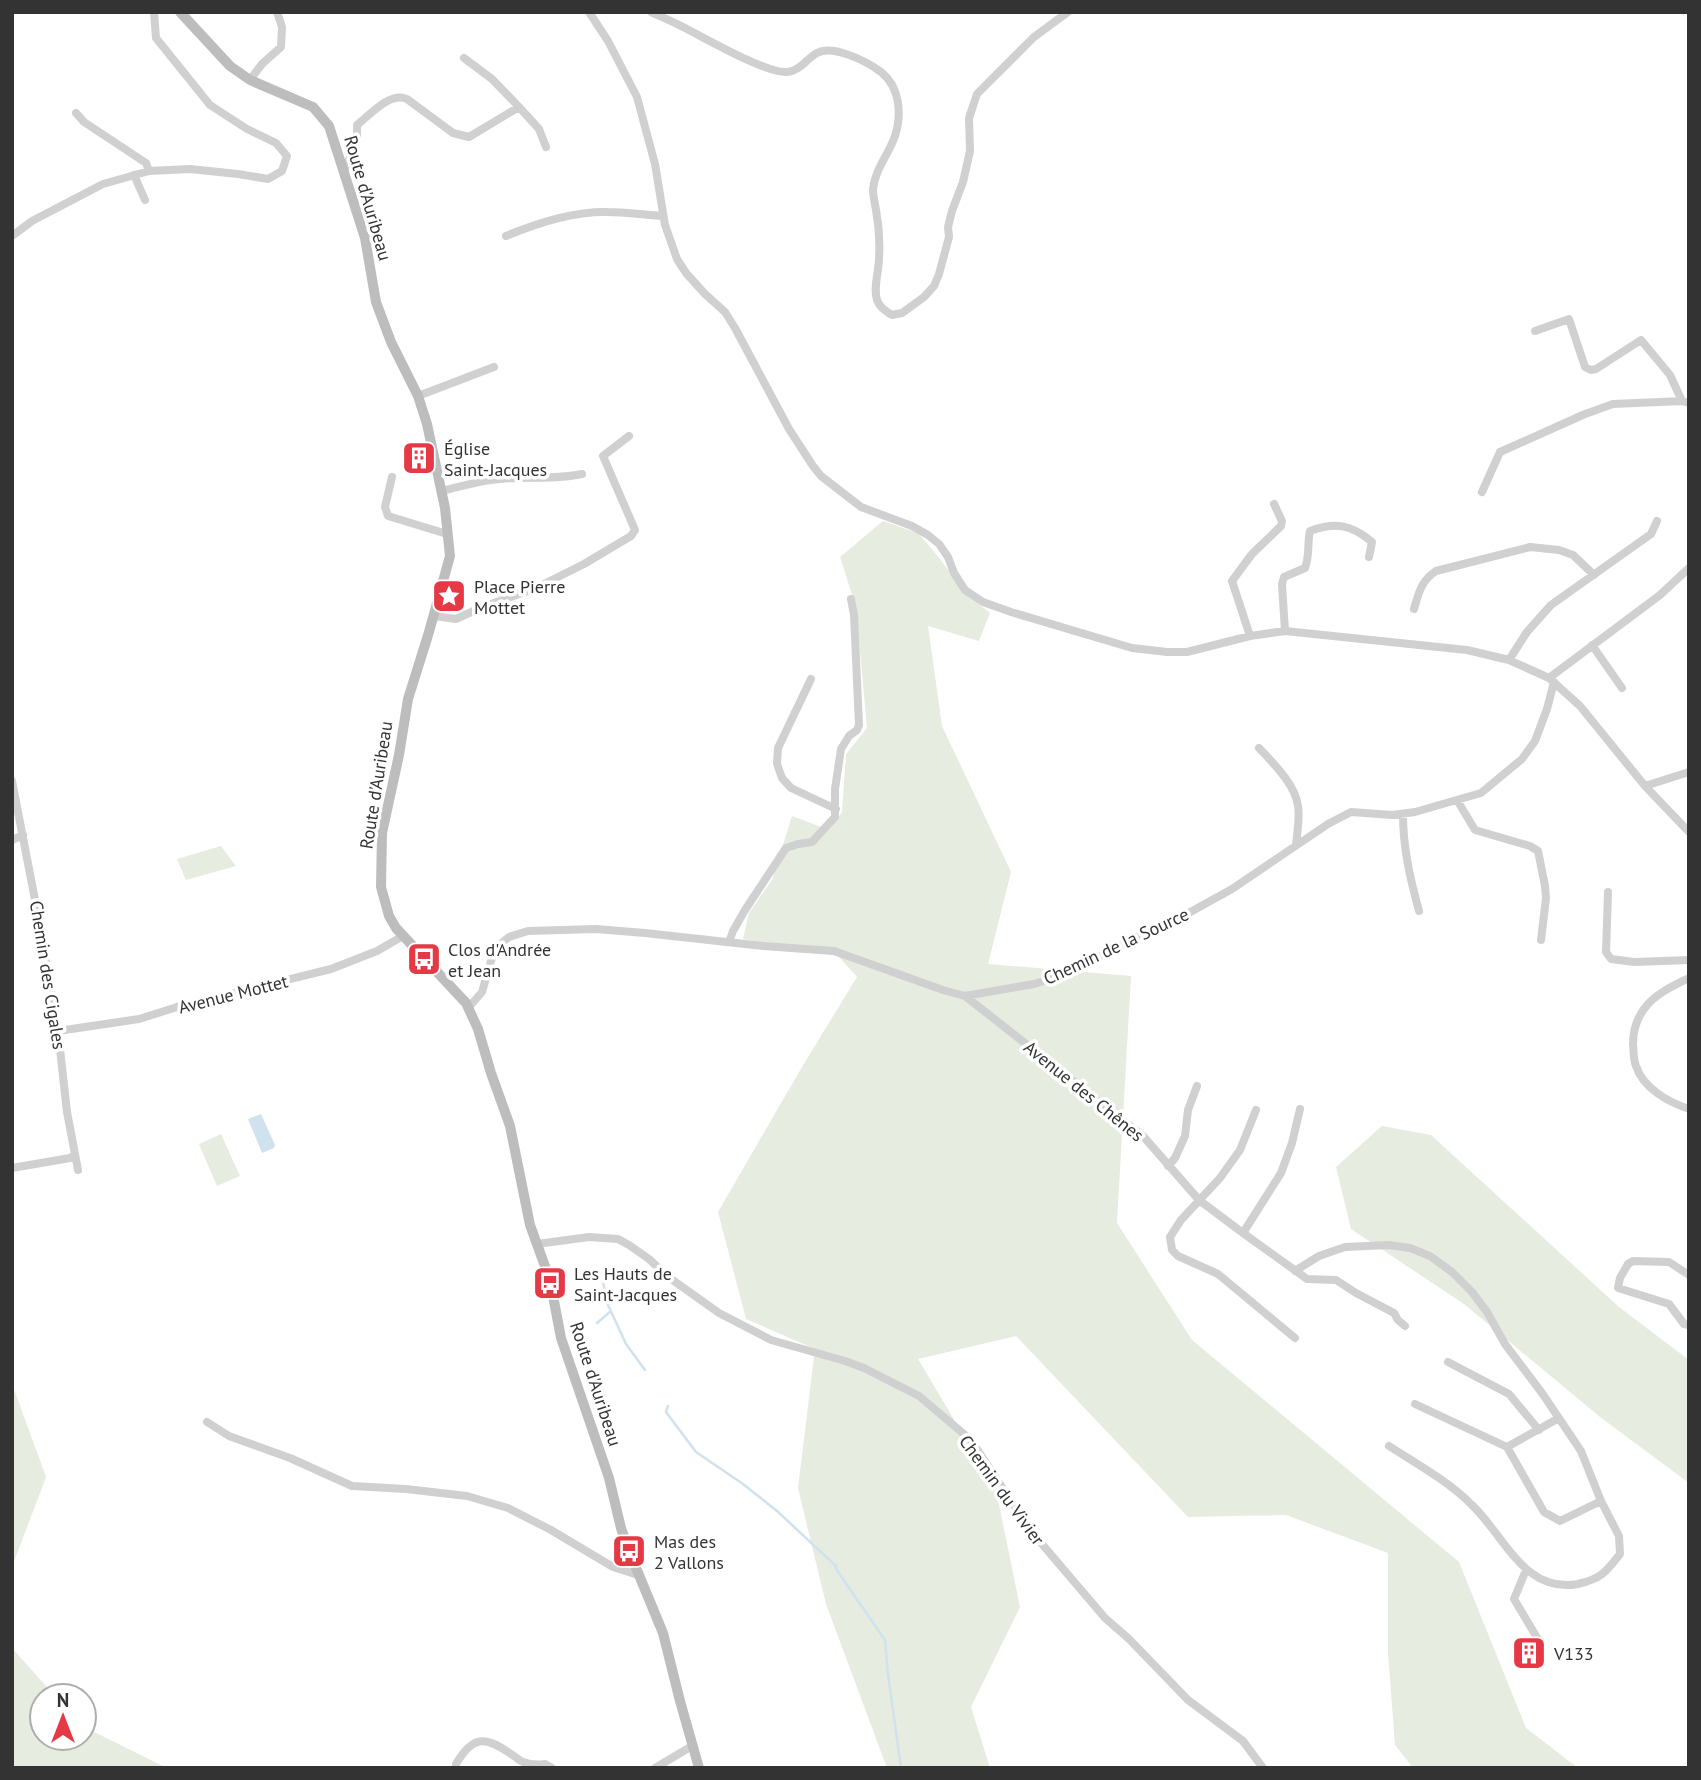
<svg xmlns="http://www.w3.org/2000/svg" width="1701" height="1780" font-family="'PT Sans',sans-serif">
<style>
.green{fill:#e6ecdf}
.water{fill:#cfe2ee}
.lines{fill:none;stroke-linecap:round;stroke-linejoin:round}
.stream{stroke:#cfe2ee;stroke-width:2.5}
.street{stroke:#d0d0d0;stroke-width:8}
.secondary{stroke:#bdbdbd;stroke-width:10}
.labels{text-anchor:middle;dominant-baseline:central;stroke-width:7;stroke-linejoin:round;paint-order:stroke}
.street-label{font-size:18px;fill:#333;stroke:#fff}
.poi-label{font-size:18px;fill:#333;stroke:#fff;text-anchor:start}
</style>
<rect width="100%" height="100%" fill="#fff"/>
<path class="green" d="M883,521L918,533L940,559L965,593L990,613L979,641L928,626L942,726L1011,872L988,964L1131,976L1117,1223L1192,1340L1459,1562L1526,1728L1578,1768H1413L1395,1745L1388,1652V1553L1286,1515L1188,1517L1016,1336L918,1359L996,1490L1020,1607L971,1707L990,1768H887L826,1604L798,1488L815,1349L746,1319L718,1212L802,1067L857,977L838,956L743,939L749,913L772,880L792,816L829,830L842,812L846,754L867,728L856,607L840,557Z
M221,846L236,866L186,880L177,859Z
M1382,1126L1431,1135L1619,1307L1689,1360V1483L1600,1417L1464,1304L1351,1229L1336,1167Z
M221,1134L240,1176L217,1186L199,1144Z
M12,1384L46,1477L12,1567Z
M12,1648L55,1696H42V1738H84V1727L167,1768H12Z"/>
<path class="water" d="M261,1114L275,1145L274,1148L262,1153L248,1119Z"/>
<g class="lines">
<path class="stream" d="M603,1282L608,1305L626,1344L645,1370
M597,1323L611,1311
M668,1406L666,1412L696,1452L743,1484L777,1511L836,1566V1569L885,1640L888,1674L901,1768"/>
<path class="street" d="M589,12L608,41L637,97L655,164L665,225L677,259L686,273L705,294L725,312L735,328L789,429L813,466L821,476L861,507L912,526L928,535L939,544L948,557L954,573L965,590L983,602L1011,612L1132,648L1167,652H1187L1250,636L1285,631L1467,650L1509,660L1549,678L1580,706L1645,786L1689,832
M651,12C662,17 674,22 685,28C705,38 767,74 787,72C800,71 806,59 817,53C833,44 868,62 881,72C900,87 902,114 895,136C889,154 875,169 873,189C873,196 875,204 876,210C879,226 880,242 879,258C879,271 873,288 877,300C880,308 886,311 892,315L902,313L924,297L934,286L939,274L949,237L948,227L952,211L963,182L970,151L969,118L977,94L1034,37L1068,12
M464,58L492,79L519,107
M250,80L262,64L281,47L282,27L277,12
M76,113L84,122L146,163L149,171
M345,170L357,140V125C370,115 390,91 407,99L453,133L469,137L519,107L539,129L546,147
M134,175L145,200
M12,236L32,221L103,184L149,171L190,169L238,174L268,179L282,171L287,156L276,143L247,129L210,105L156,38L154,12
M506,236C537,223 574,211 608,212C626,212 644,215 663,216
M1535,331L1569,319L1585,367L1591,370L1596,369L1641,340L1670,375L1682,401
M418,396L494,367
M392,477L385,507L388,516L447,534
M441,491C461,487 480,480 500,479C527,476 556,480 582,474
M1482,492L1500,452L1585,414L1613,404L1682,401L1689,403
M1414,609C1419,592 1421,581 1436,571L1530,547L1559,550L1573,555L1594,575
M434,616L456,619L480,608L536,588L584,564L631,536L635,530L632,523L603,456L629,436
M1285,631L1282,584L1284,577L1305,568C1310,555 1307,544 1310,531C1335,522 1351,524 1372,542L1369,557
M1250,636L1232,581L1252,554L1281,526L1282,521L1274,504
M1592,645L1622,688
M1509,660L1527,632L1551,605L1651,534L1657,521
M1549,678L1660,595L1689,568
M811,679L778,748L777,764L782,778L791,788L836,809
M1259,748C1273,763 1295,784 1298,806C1300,819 1297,833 1296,845
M12,781L37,910L58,1031L67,1112L78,1170
M1645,786L1689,772
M1457,800L1475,830L1530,846L1538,851L1545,886L1546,898L1541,940
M1403,814C1403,848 1410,878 1419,911
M12,840L23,835
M1608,892L1606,952L1611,959L1634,962L1689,960
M729,942L733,931L745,910L786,848L798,844L812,842L835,817V789L841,749L849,736L857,730L859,725L854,615L851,599
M1689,978C1675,985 1659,992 1648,1004C1638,1015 1633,1030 1633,1044C1634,1051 1633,1059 1636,1066C1643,1088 1668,1102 1689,1109
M965,996L1143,1136L1199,1200L1243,1233L1307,1279L1336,1280L1356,1293L1394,1313L1398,1320L1405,1326
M469,1007L482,992L491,961L497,947L509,937L528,931L596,929L645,933L763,946L834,951L943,990L965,996L1034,984L1068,973L1145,933L1185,915L1232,889L1328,824L1351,812L1392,815L1415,812L1481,793L1522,759L1535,741L1547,709L1554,682
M58,1031L139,1019L177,1007L331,969L377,951L403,936
M1256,1110L1240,1150L1220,1178L1181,1220L1170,1237L1172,1250L1178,1256L1218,1274L1295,1338
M1168,1166L1175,1158L1185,1136L1188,1110L1197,1086
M12,1168L70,1158L75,1155
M1243,1233L1281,1173L1292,1143L1300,1109
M537,1244L589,1237L618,1239L629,1245L649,1259L667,1276L719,1313L771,1340L845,1361L864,1368L919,1396L971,1440L1030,1530L1105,1618L1129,1639L1188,1700L1243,1741L1263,1768
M1295,1271L1319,1256L1345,1247L1389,1245L1410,1248L1430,1256L1452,1272L1472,1292L1487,1312L1505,1344L1542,1393L1581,1451L1601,1501L1619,1536L1620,1554C1606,1572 1601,1579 1578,1584C1524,1594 1504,1535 1472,1505C1448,1481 1417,1464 1389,1446
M1689,1275L1669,1262L1633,1261L1628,1264L1620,1278L1618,1288L1669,1304L1684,1324L1689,1325
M1448,1362L1509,1394L1539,1430
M1415,1404L1507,1447
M1559,1418L1507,1447L1544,1512L1560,1521L1601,1501
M207,1422L229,1436L290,1458L352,1486L406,1489L467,1496L508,1508L551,1530L613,1567L638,1575
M1526,1570L1514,1599L1539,1641
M456,1764C474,1733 487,1737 514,1756C517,1758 520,1761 523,1762C531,1765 538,1765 545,1764L552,1768
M655,1768L692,1746"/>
<path class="secondary" d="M180,12L230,66L250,80L313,107L329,126L365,238L376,302L391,342L418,396L427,424L445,508L450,556L429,632L408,699L399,755L382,833L381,887L389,916L396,928L466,1003L478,1029L491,1073L510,1126L530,1225L550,1280L561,1338L609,1478L621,1528L629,1551L663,1633L680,1701L699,1768"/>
</g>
<defs>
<g id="building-square" transform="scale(1.75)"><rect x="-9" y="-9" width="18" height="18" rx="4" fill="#e63946" stroke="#fff"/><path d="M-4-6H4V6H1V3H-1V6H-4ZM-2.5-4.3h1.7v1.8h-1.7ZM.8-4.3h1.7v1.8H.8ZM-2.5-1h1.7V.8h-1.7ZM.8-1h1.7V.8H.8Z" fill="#fff"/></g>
<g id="sight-square" transform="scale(1.75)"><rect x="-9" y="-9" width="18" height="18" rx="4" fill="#e63946" stroke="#fff"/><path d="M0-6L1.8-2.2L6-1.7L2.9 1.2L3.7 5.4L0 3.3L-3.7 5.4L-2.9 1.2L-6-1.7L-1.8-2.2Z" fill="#fff"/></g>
<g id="bus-square" transform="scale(1.75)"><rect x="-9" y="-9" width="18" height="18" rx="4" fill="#e63946" stroke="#fff"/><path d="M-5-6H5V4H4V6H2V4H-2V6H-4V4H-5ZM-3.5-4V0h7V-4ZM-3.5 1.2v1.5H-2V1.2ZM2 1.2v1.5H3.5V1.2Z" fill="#fff"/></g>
</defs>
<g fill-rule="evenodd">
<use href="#building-square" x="419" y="458"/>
<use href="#sight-square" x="449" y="596"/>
<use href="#bus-square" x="424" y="959"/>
<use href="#bus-square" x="550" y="1283"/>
<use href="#bus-square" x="629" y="1551"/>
<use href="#building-square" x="1529" y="1653"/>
</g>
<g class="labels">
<g class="street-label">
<text transform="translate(368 198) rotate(74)">Route d'Auribeau</text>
<text transform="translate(376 785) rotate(-81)">Route d'Auribeau</text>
<text transform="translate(1116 946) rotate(-25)">Chemin de la Source</text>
<text transform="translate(48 975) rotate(81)">Chemin des Cigales</text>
<text transform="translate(233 994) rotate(-14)">Avenue Mottet</text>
<text transform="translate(1084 1091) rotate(39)">Avenue des Chênes</text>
<text transform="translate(596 1384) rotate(72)">Route d'Auribeau</text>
<text transform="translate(1002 1490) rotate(54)">Chemin du Vivier</text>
</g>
<g class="poi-label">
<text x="444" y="448">Église<tspan x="444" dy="21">Saint-Jacques</tspan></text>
<text x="474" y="586">Place Pierre<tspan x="474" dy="21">Mottet</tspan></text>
<text x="448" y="949">Clos d'Andrée<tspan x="448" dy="21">et Jean</tspan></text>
<text x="574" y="1273">Les Hauts de<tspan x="574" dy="21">Saint-Jacques</tspan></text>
<text x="654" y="1541">Mas des<tspan x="654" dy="21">2 Vallons</tspan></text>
<text x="1554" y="1653">V133</text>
</g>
</g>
<rect width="1701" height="1780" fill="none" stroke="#333333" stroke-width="28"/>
<g transform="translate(63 1717)"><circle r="33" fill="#ffffff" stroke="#adadad" stroke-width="2"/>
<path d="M0-5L12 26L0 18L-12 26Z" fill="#e63946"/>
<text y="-10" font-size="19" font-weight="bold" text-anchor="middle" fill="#333333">N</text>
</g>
</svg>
